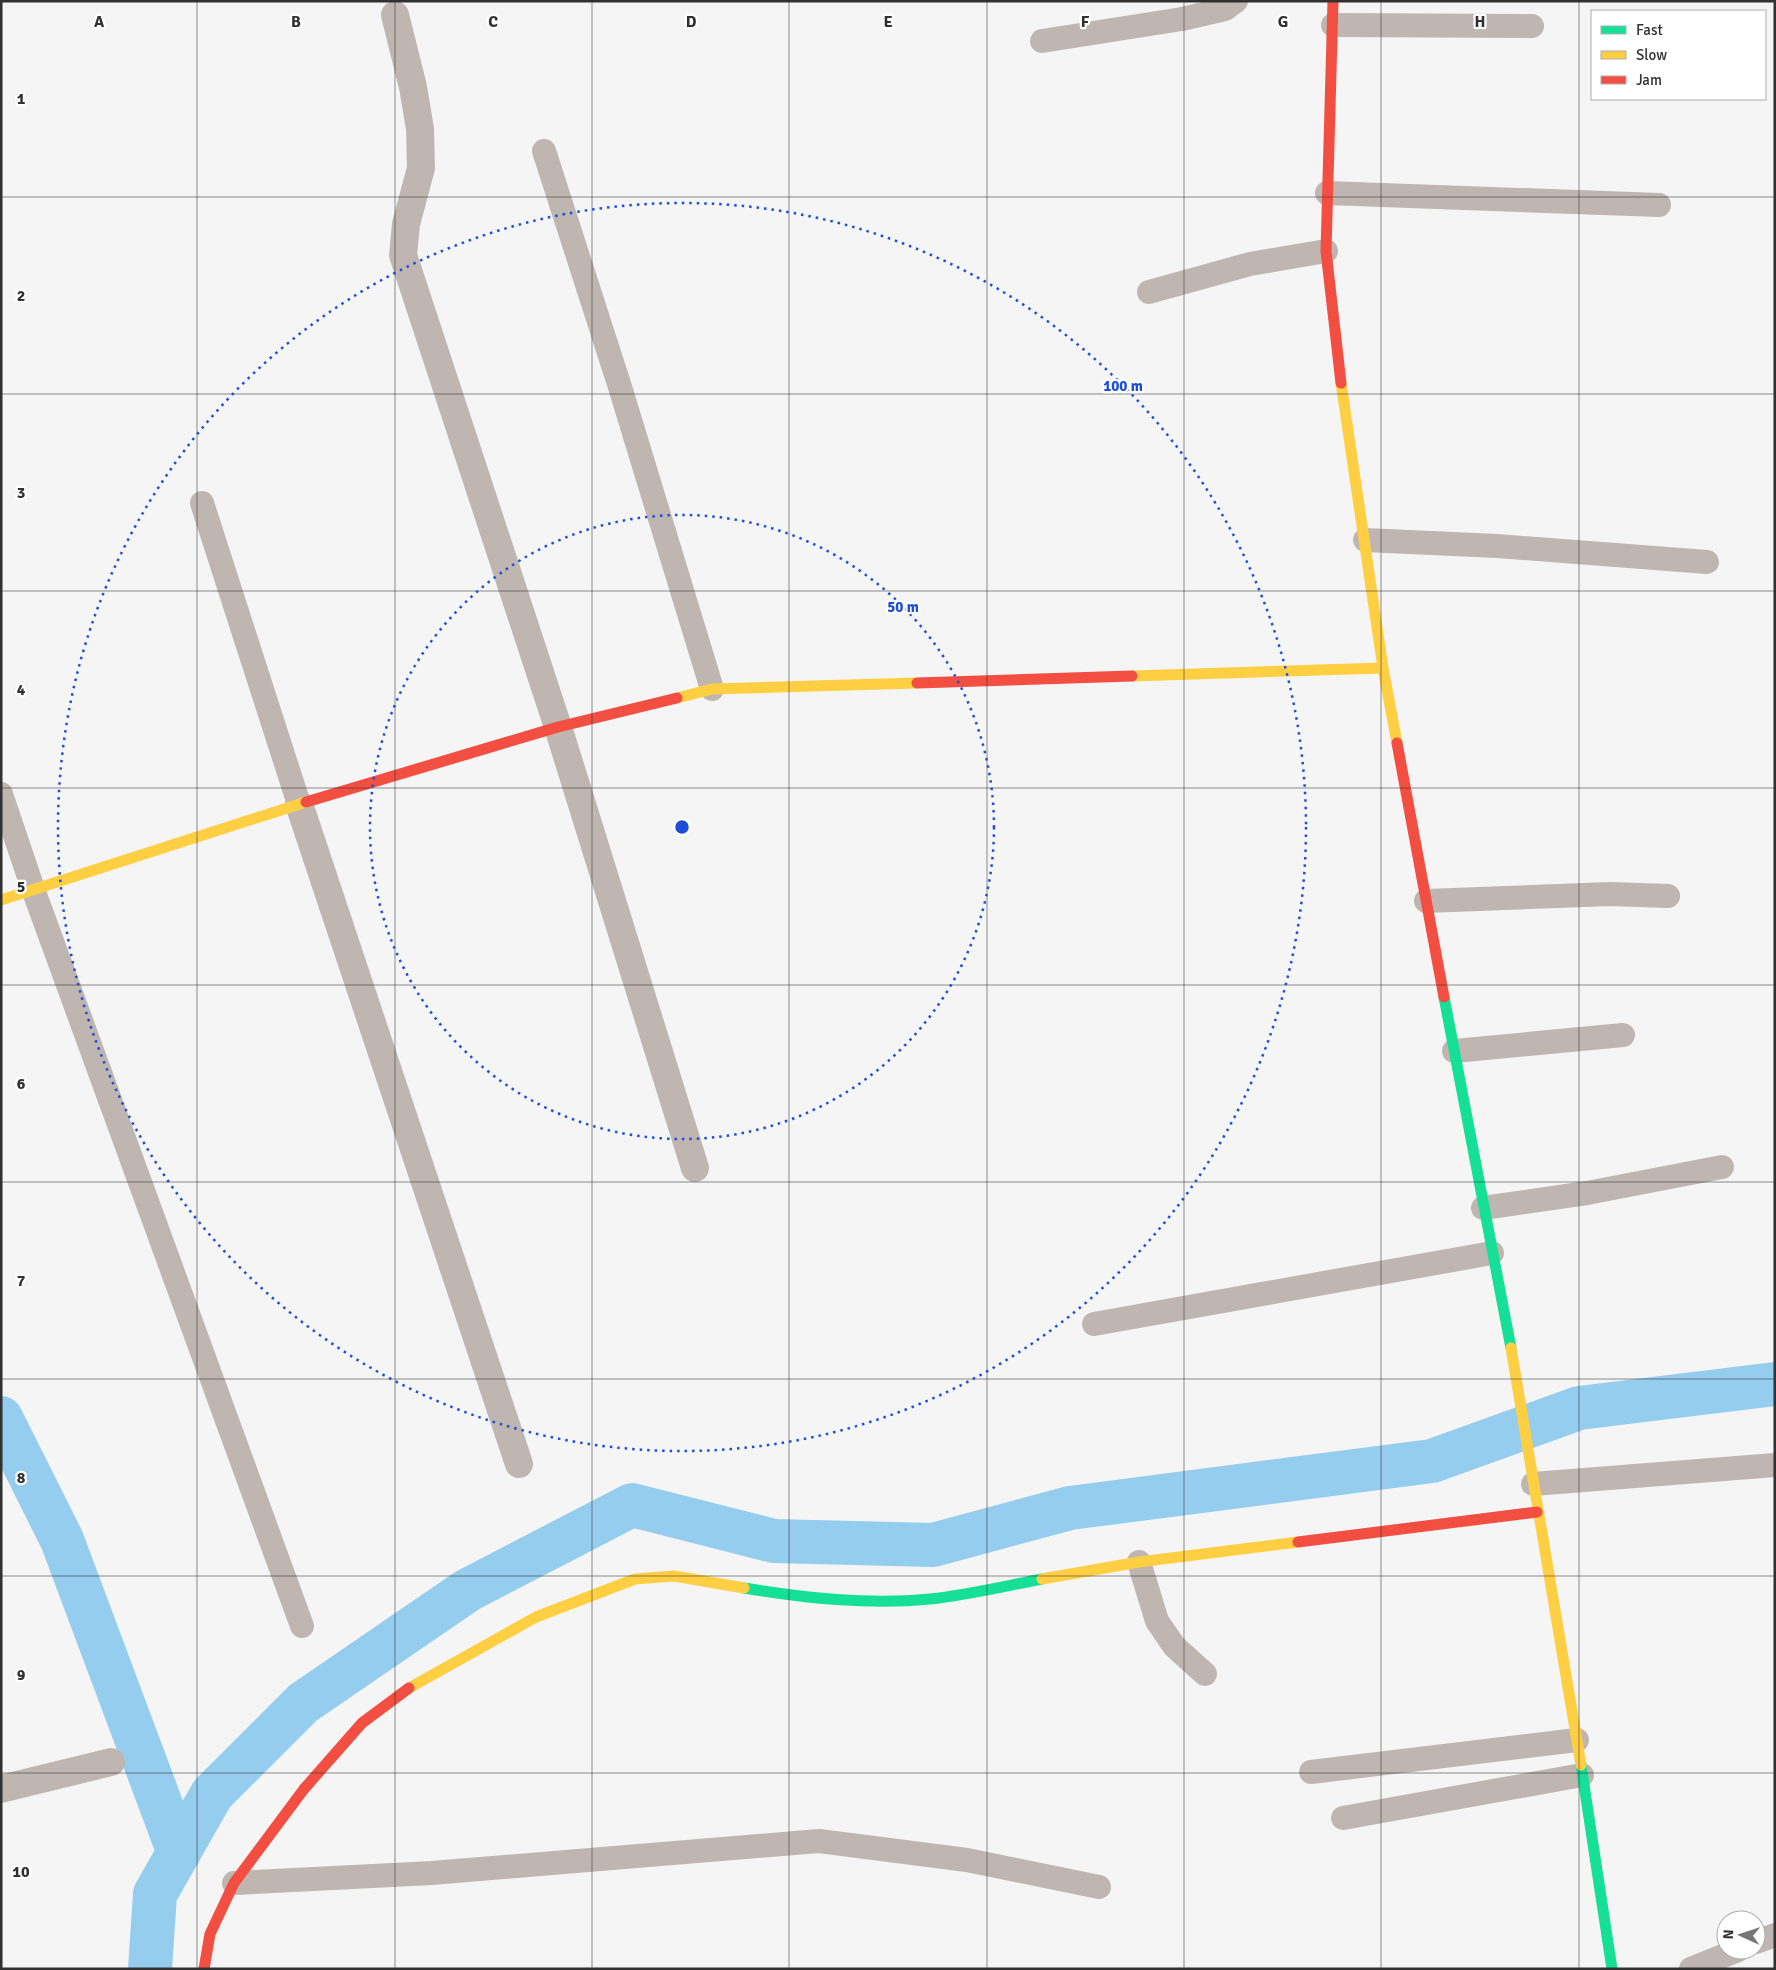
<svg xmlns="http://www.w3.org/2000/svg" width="1776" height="1970" font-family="Signika,sans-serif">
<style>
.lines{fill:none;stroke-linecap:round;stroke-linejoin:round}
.canal{stroke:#94cded;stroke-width:44}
.lane{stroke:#bfb6b1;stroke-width:24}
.street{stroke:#bfb6b1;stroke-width:28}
.fast{stroke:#16e098;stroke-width:11}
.slow{stroke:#ffcf43;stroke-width:11}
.jam{stroke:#f24e42;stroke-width:11}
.grid{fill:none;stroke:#313131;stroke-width:1;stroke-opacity:0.55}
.ring{fill:none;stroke:#1d4ed8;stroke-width:2.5;stroke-dasharray:2.5 5}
.grid-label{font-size:16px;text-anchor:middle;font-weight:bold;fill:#313131;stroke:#fff;stroke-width:4.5;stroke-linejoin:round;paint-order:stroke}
.centre{fill:#1d4ed8;stroke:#fff;stroke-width:2.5}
.ring-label{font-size:15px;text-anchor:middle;font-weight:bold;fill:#1d4ed8;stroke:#fff;stroke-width:4.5;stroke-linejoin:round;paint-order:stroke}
</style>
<rect width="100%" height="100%" fill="#f5f5f5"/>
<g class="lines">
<path class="canal" d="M1,1418L62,1540L179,1853
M150,1969L155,1894L212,1794L303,1703L468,1590L632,1505L774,1541L933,1545L1070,1508L1432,1461L1579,1408L1775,1384"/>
<path class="lane" d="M1333,25L1532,26
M1042,41L1182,19L1225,9L1236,1
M544,151L620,387L712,689
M1327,193L1659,205
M1149,292L1250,264L1326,251
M202,503L299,804
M1365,540L1497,546L1707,562
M1,794L33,889L302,1626
M1426,901L1610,894L1668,896
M1454,1051L1623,1035
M1483,1208L1587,1193L1722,1167
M1094,1324L1492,1253
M1533,1484L1775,1465
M1139,1562L1157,1621L1174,1646L1205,1674
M1311,1772L1577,1740
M1343,1818L1582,1775
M234,1883L432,1873L819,1841L967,1860L1099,1887
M1756,1942L1775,1935
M1691,1969L1738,1950"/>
<path class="street" d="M395,15L413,87L420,129L421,168L406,224L403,255L558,727L695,1168
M299,804L519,1464
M1,1789L111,1762"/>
<path class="fast" d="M1444,997L1511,1348
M744,1588C805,1598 868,1605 930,1599C967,1595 1005,1586 1042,1579
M1581,1765L1612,1969"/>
<path class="slow" d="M1341,383L1383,668L1397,743
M1132,676L1383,668
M677,698L712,689L917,683
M1,900L306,802
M1511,1348L1581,1765
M1042,1579L1139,1562L1298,1542
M409,1688L536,1617L635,1579L674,1576L744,1588"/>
<path class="jam" d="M1333,1L1326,251L1341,383
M917,683L1132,676
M1397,743L1444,997
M306,802L558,727L677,698
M1298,1542L1537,1512
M204,1969L210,1934L234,1883L304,1789L362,1723L409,1688"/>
</g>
<path class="grid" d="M197,1V1969M395,1V1969M592,1V1969M789,1V1969M987,1V1969M1184,1V1969M1381,1V1969M1579,1V1969M1,197H1775M1,394H1775M1,591H1775M1,788H1775M1,985H1775M1,1182H1775M1,1379H1775M1,1576H1775M1,1773H1775"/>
<g class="ring">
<circle cx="682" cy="827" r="312"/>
<circle cx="682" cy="827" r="624"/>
</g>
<g class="grid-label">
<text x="99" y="27">A</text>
<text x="296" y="27">B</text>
<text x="493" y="27">C</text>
<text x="691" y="27">D</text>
<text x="888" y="27">E</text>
<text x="1085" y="27">F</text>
<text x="1283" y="27">G</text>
<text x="1480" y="27">H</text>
<text x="21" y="104">1</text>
<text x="21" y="301">2</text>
<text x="21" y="498">3</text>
<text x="21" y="695">4</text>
<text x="21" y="892">5</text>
<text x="21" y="1089">6</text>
<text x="21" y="1286">7</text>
<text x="21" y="1483">8</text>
<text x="21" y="1680">9</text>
<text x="21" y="1877">10</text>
</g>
<circle cx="682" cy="827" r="8" class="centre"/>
<g class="ring-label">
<text x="1123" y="391">100 m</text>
<text x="903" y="612">50 m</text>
</g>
<rect width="1776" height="1970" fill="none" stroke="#313131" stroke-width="5"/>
<rect x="1591" y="10" width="175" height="90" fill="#ffffff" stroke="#adadad"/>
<rect x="1601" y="26" width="25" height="8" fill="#16e098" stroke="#adadad"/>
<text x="1636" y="35" font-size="15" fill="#313131">Fast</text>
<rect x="1601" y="51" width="25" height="8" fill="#ffcf43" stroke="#adadad"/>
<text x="1636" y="60" font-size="15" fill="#313131">Slow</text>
<rect x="1601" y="76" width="25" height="8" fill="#f24e42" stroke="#adadad"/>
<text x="1636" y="85" font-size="15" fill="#313131">Jam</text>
<g transform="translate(1741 1935) rotate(273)"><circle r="24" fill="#ffffff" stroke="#adadad"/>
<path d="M0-4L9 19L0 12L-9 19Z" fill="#767676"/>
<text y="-8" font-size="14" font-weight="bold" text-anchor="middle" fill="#313131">N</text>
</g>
</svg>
